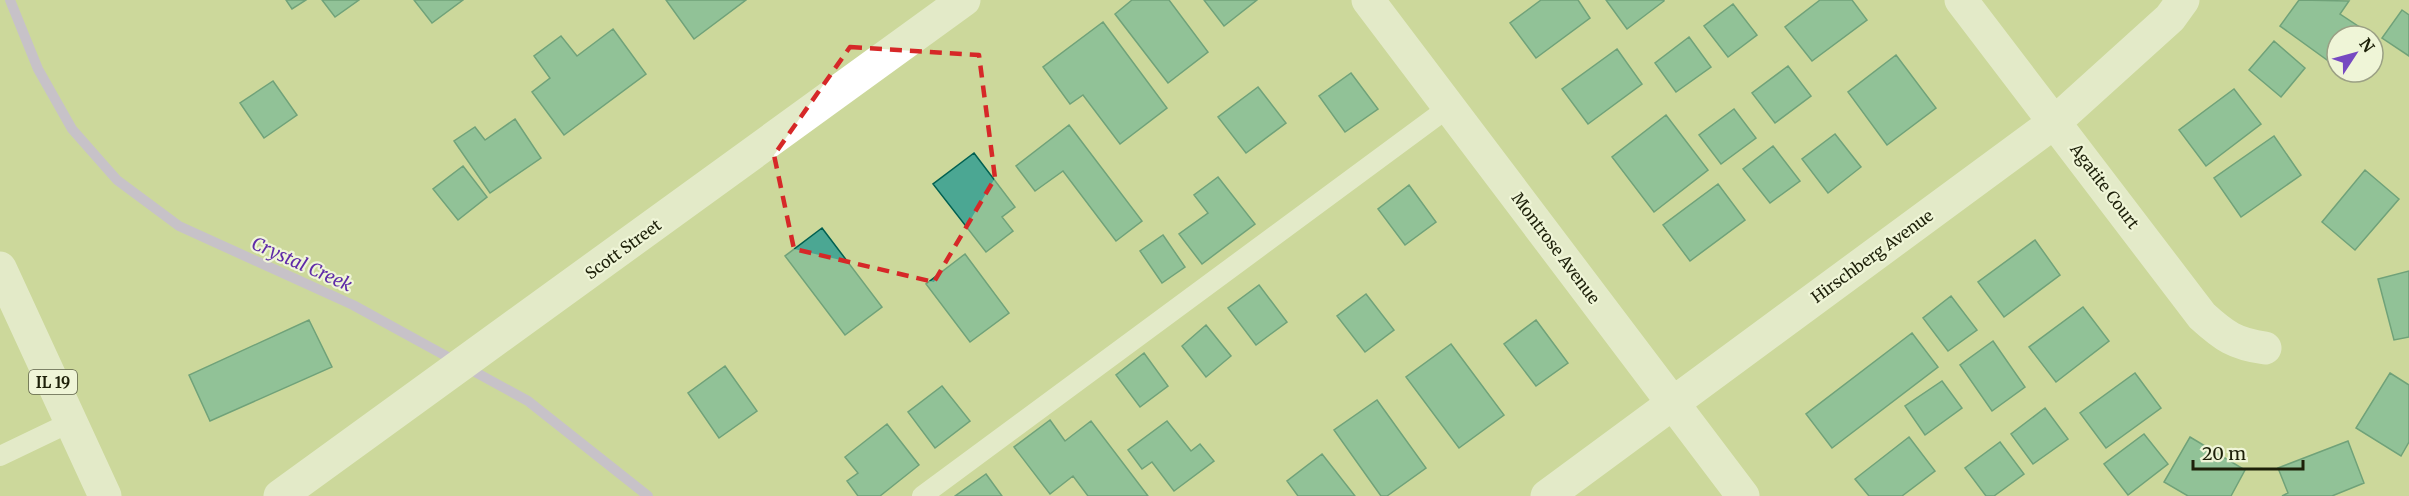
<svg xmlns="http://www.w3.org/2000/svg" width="2409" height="496" font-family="Merriweather,serif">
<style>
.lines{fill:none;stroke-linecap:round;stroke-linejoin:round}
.stream{stroke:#c1a7fe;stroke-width:10}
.building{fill:#4ba793;stroke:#016051;stroke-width:1.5}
.service{stroke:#fff;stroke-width:20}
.minor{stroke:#fff;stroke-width:33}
.primary{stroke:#fff;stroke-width:33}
.marked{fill:none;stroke:#d62828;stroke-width:4.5;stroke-dasharray:12 8;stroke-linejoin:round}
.labels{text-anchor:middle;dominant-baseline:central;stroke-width:4.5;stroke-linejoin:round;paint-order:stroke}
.shield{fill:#eff5d7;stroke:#5c6047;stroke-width:1.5}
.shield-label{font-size:15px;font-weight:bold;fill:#1d2009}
.street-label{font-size:16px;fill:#1d2009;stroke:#eff5d7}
.water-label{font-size:18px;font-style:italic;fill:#5f2ba8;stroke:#eff5d7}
</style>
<rect width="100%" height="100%" fill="#ccd89b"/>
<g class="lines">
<path class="stream" d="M10,0L38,69L72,129L117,180L179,226L353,305L528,401L648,496"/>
</g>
<path class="building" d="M286,0H306L292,9Z
M322,0H359L335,17Z
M414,0H463L432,23Z
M666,0H746L694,39Z
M1132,0H1169L1208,52L1168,83L1115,14Z
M1204,0H1257L1224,26Z
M1541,0H1578L1590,18L1536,58L1510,23Z
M1606,0H1664V1L1627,29Z
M1820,0H1852L1867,20L1812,61L1785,27Z
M2299,0L2349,1L2340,14L2361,28L2355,36H2337V62L2334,65L2280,26Z
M1733,4L1757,35L1728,57L1704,26Z
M2402,10L2409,15V56L2382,38Z
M1103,22L1167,108L1120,144L1083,95L1070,104L1043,67Z
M613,29L646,74L564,135L532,92L550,78L534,56L561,36L577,56Z
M1689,37L1711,67L1676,92L1655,63Z
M2274,41L2305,68L2281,97L2249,70Z
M1617,49L1642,84L1588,124L1562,89Z
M1896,55L1936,108L1887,145L1848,92Z
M1788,66L1811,96L1775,123L1752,93Z
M1351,73L1378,109L1345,132L1319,96Z
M273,81L297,115L264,138L240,103Z
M1258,87L1286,123L1246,153L1218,117Z
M2234,89L2261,124L2206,166L2179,130Z
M1734,109L1756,138L1721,164L1699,135Z
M1666,115L1708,170L1654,212L1612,157Z
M515,119L541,158L490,193L454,141L475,127L485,140Z
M1069,125L1142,221L1116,241L1063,171L1035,191L1016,166Z
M1835,134L1861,167L1828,193L1802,159Z
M2274,136L2301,175L2241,217L2214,178Z
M1773,146L1800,181L1770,203L1743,169Z
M974,153L1015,207L1002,217L1013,231L986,252L933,184Z
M463,166L487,197L458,220L433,189Z
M2365,170L2399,199L2355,250L2322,222Z
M1218,177L1255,224L1202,264L1179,234L1208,213L1194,195Z
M1718,184L1745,220L1690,261L1663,225Z
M1409,185L1436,222L1405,245L1378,209Z
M822,228L882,307L845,335L785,256Z
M1163,235L1185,267L1162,283L1140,251Z
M2035,240L2060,275L2004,317L1978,282Z
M965,254L1009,313L970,342L926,284Z
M2409,271V337L2394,340L2378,279Z
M1259,285L1287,322L1256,345L1228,308Z
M1366,294L1394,330L1365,352L1337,316Z
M1951,296L1977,330L1948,351L1923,318Z
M2083,307L2109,341L2056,382L2029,347Z
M309,320L332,367L210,421L189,375Z
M1536,320L1568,363L1536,386L1504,344Z
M1206,325L1231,356L1206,377L1182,346Z
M1912,333L1938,367L1832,448L1806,414Z
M1993,341L2025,387L1992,411L1960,365Z
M1451,344L1504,415L1459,448L1406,377Z
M1144,353L1168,386L1140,407L1116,375Z
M725,366L757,411L719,438L688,393Z
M2135,373L2161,408L2106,448L2080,413Z
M2390,373L2409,385V442L2401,456L2356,428Z
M1942,381L1962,408L1925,435L1905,406Z
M942,386L970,421L935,448L908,412Z
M1377,400L1426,468L1387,496H1381L1334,430Z
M2045,408L2068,439L2033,464L2011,434Z
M1050,420L1065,441L1091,421L1148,496H1088L1073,476L1050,494L1014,447Z
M1167,421L1191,451L1200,444L1214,461L1174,491L1152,462L1142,469L1128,450Z
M887,424L919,465L880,496H858L847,481L858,473L845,457Z
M2144,434L2168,464L2128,495L2104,464Z
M1909,437L1935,471L1902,496H1869L1855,479Z
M2190,437L2245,470L2231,496H2188L2164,482Z
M2348,441L2364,483L2332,496H2282L2288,493L2278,468Z
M2000,442L2024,474L1994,496H1986L1965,468Z
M1322,454L1355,496H1298L1287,481Z
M986,474L1002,496H955Z"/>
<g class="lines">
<path class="service" d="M0,456L71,422
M922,496L1449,107"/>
<path class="minor" d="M1368,0L1743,496
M1961,0L2202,316C2224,336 2235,344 2265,348
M280,496L964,0
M1547,496L2056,121L2170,18L2183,0"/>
<path class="primary" d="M0,268L105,496"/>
</g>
<path d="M0 0H2409V496H0ZM850,47L979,55L995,178L934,282L794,249L774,155Z" fill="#ccd89b" fill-opacity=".55" fill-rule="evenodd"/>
<path class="marked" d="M850,47L979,55L995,178L934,282L794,249L774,155Z"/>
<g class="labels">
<rect class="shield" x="29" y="370" width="48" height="24" rx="4.5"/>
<g class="shield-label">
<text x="53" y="382">IL 19</text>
</g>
<g class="street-label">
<text transform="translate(2105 186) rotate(53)">Agatite Court</text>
<text transform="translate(1556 248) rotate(53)">Montrose Avenue</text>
<text transform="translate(623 249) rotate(-36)">Scott Street</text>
<text transform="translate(1872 256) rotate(-36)">Hirschberg Avenue</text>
</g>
<g class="water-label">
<text transform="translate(302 264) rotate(24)">Crystal Creek</text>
</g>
</g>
<g transform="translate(2355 54) rotate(54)"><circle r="28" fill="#eff5d7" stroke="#9ba085" stroke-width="1.5"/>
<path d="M0-4.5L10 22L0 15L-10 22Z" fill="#7649c1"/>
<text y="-9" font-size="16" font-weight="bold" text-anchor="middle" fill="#1d2009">N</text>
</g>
<path d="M2193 460v9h110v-9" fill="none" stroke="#1d2009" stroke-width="3"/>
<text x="2202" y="460" font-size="18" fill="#1d2009" stroke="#eff5d7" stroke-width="4.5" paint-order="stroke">20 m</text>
</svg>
